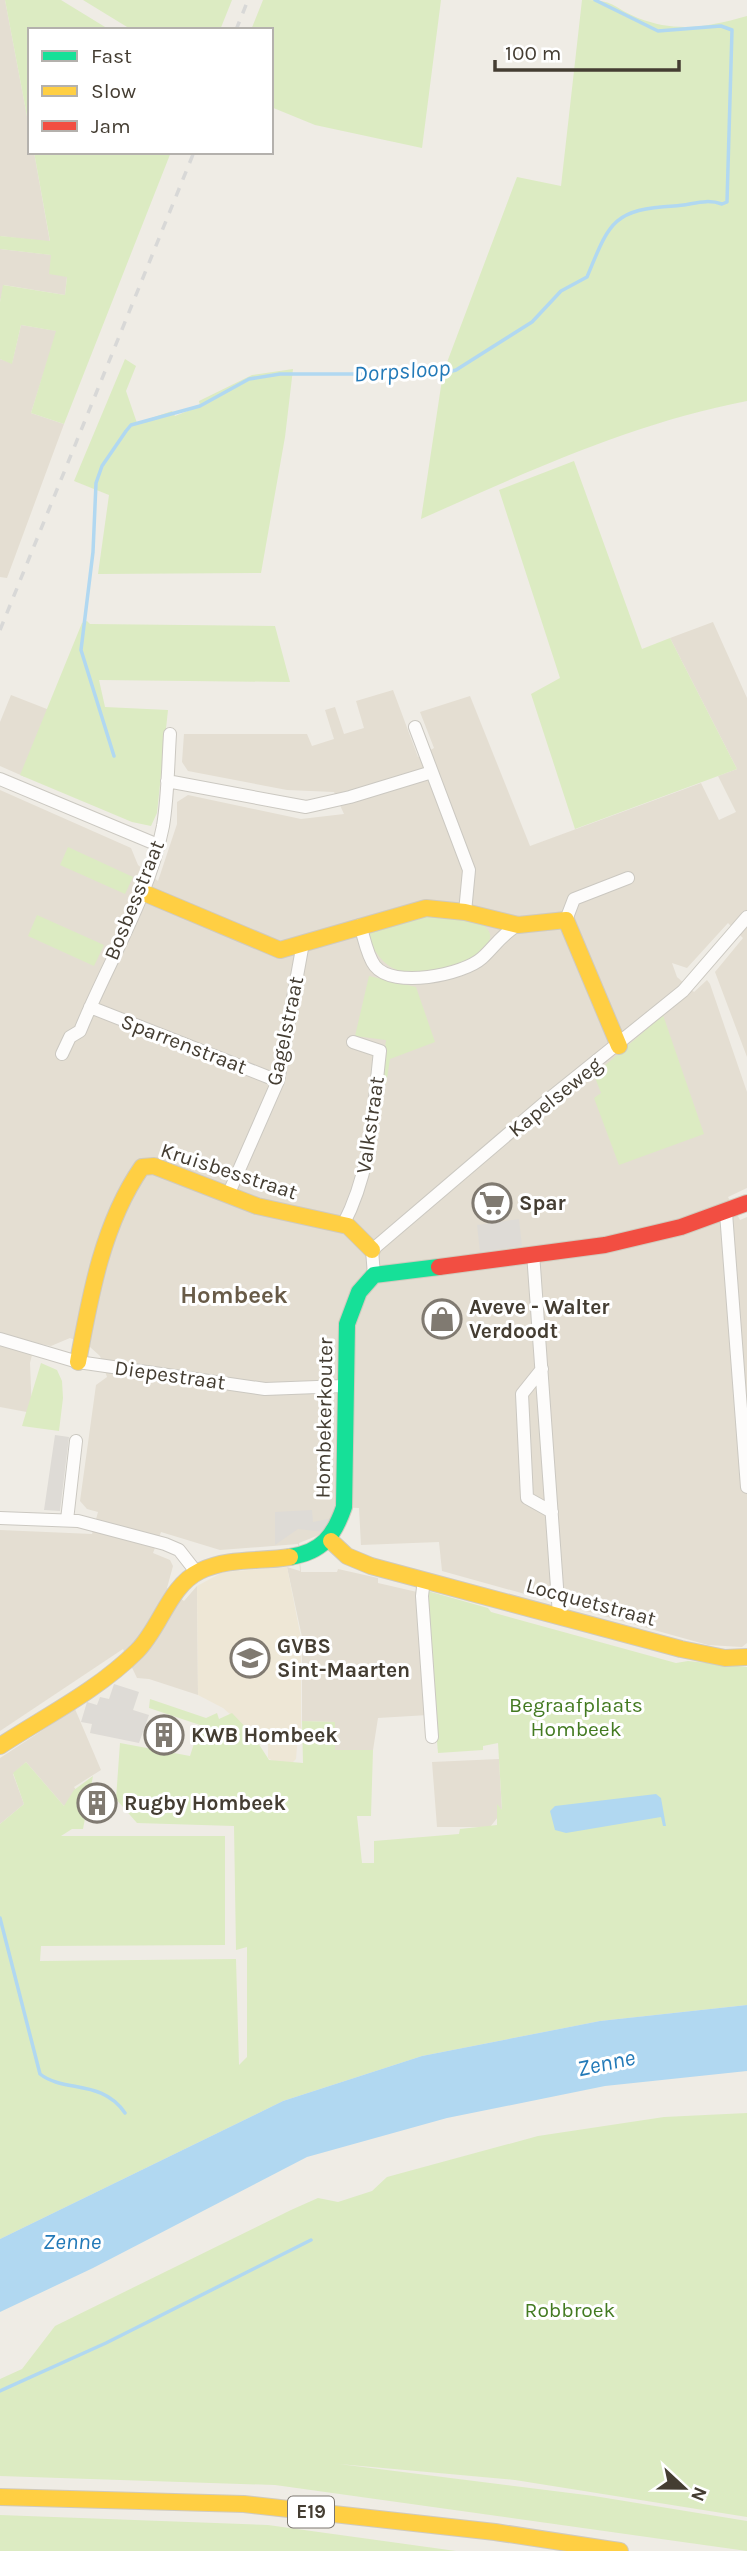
<svg xmlns="http://www.w3.org/2000/svg" width="747" height="2551" font-family="Karla,sans-serif">
<style>
.residential{fill:#e4ded2}
.education{fill:#eee7d6}
.green{fill:#dcebc2}
.parking{fill:#dedbd6}
.water{fill:#b1d8f1}
.lines{fill:none;stroke-linecap:round;stroke-linejoin:round}
.stream{stroke:#b1d8f1;stroke-width:3.5}
.street-casing{stroke:#cbc8c1;stroke-width:14}
.fast-casing{stroke:#d0cabd;stroke-width:18}
.slow-casing{stroke:#d0cabd;stroke-width:18}
.jam-casing{stroke:#d0cabd;stroke-width:18}
.street{stroke:#fdfcfb;stroke-width:12}
.fast{stroke:#16e098;stroke-width:16}
.slow{stroke:#ffcf43;stroke-width:16}
.jam{stroke:#f24e42;stroke-width:16}
.rail{stroke:#d8d8d7;stroke-width:3.5;stroke-dasharray:9 9;stroke-linecap:butt}
.labels{text-anchor:middle;dominant-baseline:central;stroke-width:6;stroke-linejoin:round;paint-order:stroke}
.shield{fill:#fff;stroke:#7c7770;stroke-width:2}
.shield-label{font-size:19px;font-weight:bold;fill:#443d32}
.street-label{font-size:21px;fill:#443d32;stroke:#fff}
.poi-label{font-size:21px;font-weight:bold;fill:#443d32;stroke:#fff;text-anchor:start}
.park-label{font-size:21px;fill:#437a21;stroke:#fff}
.water-label{font-size:23px;font-style:italic;fill:#237ab8;stroke:#fff}
.quarter-label{font-size:24px;font-weight:bold;fill:#685b48;stroke:#fff}
</style>
<rect width="100%" height="100%" fill="#efece5"/>
<path class="residential" d="M0,0H5L30,132V152H34L50,242L0,236Z
M0,249L52,255L67,277L65,295L4,285L0,302Z
M21,325L57,331L31,413L64,424L7,578L0,577V359L12,363Z
M713,622L747,698V1057L715,972L743,938L728,923L687,968L672,963L677,977L694,992L707,980L710,984L747,1092V1188L728,1197L740,1220L747,1217V1643L742,1647L708,1645L442,1571L439,1542L361,1545L359,1508L335,1507L332,1521L324,1533L299,1543L301,1572H337L338,1569L378,1578V1583L417,1592L428,1715L378,1718L373,1750H335V1722L302,1721V1637L287,1567L300,1571L298,1544L220,1550L161,1532L153,1553L170,1560L173,1566L167,1588L184,1601L197,1586L198,1695L149,1679L137,1678L123,1649L0,1731V1530L92,1534L98,1512L87,1509L80,1501L96,1385L107,1377L100,1356L90,1347L70,1338L51,1346L35,1343L30,1363L32,1413L0,1407V790L131,848L138,865L158,881L177,824V802L188,795L301,819L344,814L334,792L287,790L188,771L182,762L184,734H307L312,746L334,739L325,710L335,707L344,734L364,728L356,701L393,690L418,757L434,748L420,712L470,696L530,846L701,783L719,820L736,812L718,776L737,769L670,638Z
M11,695L52,711L25,777L0,766V722Z
M75,1709L101,1770L74,1787L81,1797L64,1806L26,1762L13,1774L24,1804L0,1824V1758Z
M499,1759L502,1812L490,1827H437L432,1762Z"/>
<path class="education" d="M287,1567L301,1638V1734H298L296,1759L292,1763H276L268,1758V1733L253,1734L223,1708L198,1695L197,1586L223,1572Z"/>
<path class="green" d="M5,0H61L110,30H30V132Z
M83,0H232L220,30H132Z
M263,0H441L422,148L315,125L271,107V30H251Z
M582,0C616,0 610,6 638,18C677,33 708,27 747,16V401C632,423 527,472 421,519L443,373L517,177L561,186Z
M34,152H171L64,424L31,413L56,331L21,325L12,364L0,359V302L3,285L65,295L67,277L49,274L51,255L0,249V236L50,241Z
M125,359L136,366L126,391L137,423L172,411L175,416L200,406L199,401L252,375L293,369L285,437L261,573L98,574L109,495L74,481Z
M574,461L642,649L670,638L737,769L575,829L531,694L560,678L499,490Z
M87,621L90,624L275,626L290,682L99,680L105,707L168,710L157,813L151,826L132,822L20,775L82,623Z
M68,847L133,877L125,894L60,865Z
M37,915L104,945L94,966L28,936Z
M414,916L449,917L484,925C486,928 489,930 490,934C496,959 390,1010 369,936L373,928Z
M369,976L416,987L435,1042L390,1059L386,1084L381,1083L386,1040L355,1036Z
M663,1015L704,1134L619,1165L594,1098L601,1093L594,1075Z
M41,1363L57,1370L62,1381L63,1398L59,1431L22,1426Z
M424,1590L488,1608L491,1612L676,1663L688,1661L747,1667V2005L600,2021L422,2056L283,2101L0,2239V1824L24,1804L13,1773L26,1762L64,1806L74,1790L93,1776L83,1829H72L61,1836H225V1945L41,1946L40,1961L236,1959L239,2065L247,2057V1947L236,1950L234,1826L137,1823L116,1799L120,1743L190,1756L200,1725L149,1708L150,1699L206,1718L217,1713L219,1719L232,1713L253,1735L269,1760L303,1763L302,1721L335,1722V1750H373L371,1816H357L362,1863H374V1841L459,1834L460,1829L497,1825V1804L502,1810L498,1743L483,1746V1750L438,1753Z
M747,2113V2517L515,2480L339,2464L594,2496L747,2521V2551L275,2485L0,2476V2379L22,2369L55,2326L291,2210L318,2198L338,2202L372,2191L387,2177L538,2136L664,2117Z
M0,2515L268,2525L456,2551H0Z"/>
<path class="parking" d="M519,1219L522,1246L480,1252L477,1225Z
M55,1435L69,1437L60,1511L44,1510Z
M312,1510L313,1522L333,1518L324,1532L298,1529L275,1545V1512Z
M114,1684L139,1692L133,1710L149,1715L139,1743L90,1733L92,1724L81,1722L87,1702L97,1705L100,1697L109,1699Z"/>
<path class="water" d="M656,1794L661,1798L666,1826H663L661,1817L566,1833L555,1830L550,1811L555,1806Z
M747,2005V2071L605,2086L447,2118L307,2157L93,2268L0,2312V2239L283,2101L422,2056L600,2021Z"/>
<g class="lines">
<path class="stream" d="M114,756L81,650L93,552L96,483L102,466L126,431L131,425L200,406L249,379L280,374H441L456,370L532,322L561,291L587,277C609,224 612,209 674,206C692,205 705,198 722,204L727,202L732,30L721,26L658,31L595,0
M0,1918L40,2074C64,2093 102,2079 125,2113
M0,2391L106,2343L311,2240"/>
<g class="street-casing">
<path id="street" d="M415,727L469,870L465,912
M0,779L158,845
M167,781L306,807L350,797L432,772
M566,920L574,899L628,878
M360,925C364,937 367,956 375,966C393,989 463,975 482,958C495,946 502,934 518,925
M90,1007L278,1081
M62,1054L70,1037L80,1031C107,964 149,898 163,826C168,796 168,764 170,734
M228,1195L278,1081L303,943
M726,1213L747,1487
M343,1225C372,1170 373,1112 380,1051L353,1042
M533,1253L559,1615
M374,1275L372,1250L549,1099L683,991L747,917
M0,1339L78,1362L265,1389L343,1386
M542,1369L522,1394L527,1498L552,1512
M0,1518L78,1521L165,1544L179,1550L197,1573
M67,1520L76,1441
M424,1579L422,1596L432,1737"/>
</g>
<g class="fast-casing">
<path id="fast" d="M290,1557C322,1552 334,1536 344,1507L347,1324L359,1292L374,1275L439,1267"/>
</g>
<g class="slow-casing">
<path id="slow" d="M142,892L280,950L426,908L465,912L518,925L566,920L619,1046
M78,1362C90,1296 103,1223 142,1167L154,1166L257,1206L348,1226L372,1250
M331,1541L347,1556L371,1566L681,1649L725,1658L747,1657
M0,1746C46,1716 98,1690 137,1651C161,1627 169,1586 200,1571C229,1557 260,1562 290,1557
M0,2497L244,2504L495,2532L620,2551"/>
</g>
<g class="jam-casing">
<path id="jam" d="M439,1267L605,1245L681,1227L747,1203"/>
</g>
<use href="#street" class="street"/>
<use href="#fast" class="fast"/>
<use href="#slow" class="slow"/>
<use href="#jam" class="jam"/>
<path class="rail" d="M236,30L248,0
M0,630L194,152"/>
</g>
<defs>
<g id="supermarket-ring" transform="scale(2.0125)"><circle r="9.5" fill="#fff" stroke="#807a71" stroke-width="1.5"/><path d="M-6-5.5h2.5l.6 2H6L4.5 2H-2.5L-4.4-4H-6ZM-1.5 3.2a1.3 1.3 0 1 0 .1 0ZM3 3.2a1.3 1.3 0 1 0 .1 0Z" fill="#807a71"/></g>
<g id="shop-ring" transform="scale(2.0125)"><circle r="9.5" fill="#fff" stroke="#807a71" stroke-width="1.5"/><path d="M-5-2.5h2.3a2.7 3.5 0 0 1 5.4 0H5L5.5 6h-11ZM-1.5-2.5h3a1.5 2.3 0 0 0-3 0Z" fill="#807a71"/></g>
<g id="school-ring" transform="scale(2.0125)"><circle r="9.5" fill="#fff" stroke="#807a71" stroke-width="1.5"/><path d="M0-5L7-2L0 1L-7-2ZM-4 1L0 2.5L4 1V4Q0 6-4 4Z" fill="#807a71"/></g>
<g id="building-ring" transform="scale(2.0125)"><circle r="9.5" fill="#fff" stroke="#807a71" stroke-width="1.5"/><path d="M-4-6H4V6H1V3H-1V6H-4ZM-2.5-4.3h1.7v1.8h-1.7ZM.8-4.3h1.7v1.8H.8ZM-2.5-1h1.7V.8h-1.7ZM.8-1h1.7V.8H.8Z" fill="#807a71"/></g>
</defs>
<g fill-rule="evenodd">
<use href="#supermarket-ring" x="492" y="1203"/>
<use href="#shop-ring" x="442" y="1319"/>
<use href="#school-ring" x="250" y="1658"/>
<use href="#building-ring" x="164" y="1735"/>
<use href="#building-ring" x="97" y="1803"/>
</g>
<g class="labels">
<rect class="shield" x="288" y="2496.5" width="46" height="31" rx="5"/>
<g class="shield-label">
<text x="311" y="2512">E19</text>
</g>
<g class="street-label">
<text transform="translate(134 900) rotate(-68)">Bosbesstraat</text>
<text transform="translate(285 1031) rotate(-78)">Gagelstraat</text>
<text transform="translate(184 1044) rotate(21)">Sparrenstraat</text>
<text transform="translate(555 1097) rotate(-39)">Kapelseweg</text>
<text transform="translate(370 1125) rotate(-82)">Valkstraat</text>
<text transform="translate(229 1171) rotate(18)">Kruisbesstraat</text>
<text transform="translate(170 1375) rotate(8)">Diepestraat</text>
<text transform="translate(324 1418) rotate(-89)">Hombekerkouter</text>
<text transform="translate(591 1602) rotate(15)">Locquetstraat</text>
</g>
<g class="poi-label">
<text x="519" y="1203">Spar</text>
<text x="469" y="1307">Aveve - Walter<tspan x="469" dy="24">Verdoodt</tspan></text>
<text x="277" y="1646">GVBS<tspan x="277" dy="24">Sint-Maarten</tspan></text>
<text x="191" y="1735">KWB Hombeek</text>
<text x="124" y="1803">Rugby Hombeek</text>
</g>
<g class="park-label">
<text x="576" y="1705">Begraafplaats<tspan x="576" dy="24">Hombeek</tspan></text>
<text x="570" y="2310">Robbroek</text>
</g>
<g class="water-label">
<text transform="translate(402 371) rotate(-4)">Dorpsloop</text>
<text transform="translate(606 2063) rotate(-12)">Zenne</text>
<text x="72" y="2241">Zenne</text>
</g>
<g class="quarter-label">
<text x="234" y="1295">Hombeek</text>
</g>
</g>
<rect x="28" y="28" width="245" height="126" fill="#ffffff" stroke="#b4b1ad" stroke-width="2"/>
<rect x="42" y="51" width="35" height="10" fill="#16e098" stroke="#b4b1ad" stroke-width="2"/>
<text x="91" y="63" font-size="21" fill="#443d32">Fast</text>
<rect x="42" y="86" width="35" height="10" fill="#ffcf43" stroke="#b4b1ad" stroke-width="2"/>
<text x="91" y="98" font-size="21" fill="#443d32">Slow</text>
<rect x="42" y="121" width="35" height="10" fill="#f24e42" stroke="#b4b1ad" stroke-width="2"/>
<text x="91" y="133" font-size="21" fill="#443d32">Jam</text>
<g transform="translate(684 2488) rotate(112)" stroke="#ffffff" stroke-width="5" paint-order="stroke">
<path d="M0-5L12 26L0 18L-12 26Z" fill="#443d32"/>
<text y="-10" font-size="19" font-weight="bold" text-anchor="middle" fill="#443d32">N</text>
</g>
<path d="M495 60v10h184v-10" fill="none" stroke="#443d32" stroke-width="3.5"/>
<text x="505" y="60" font-size="21" fill="#443d32" stroke="#ffffff" stroke-width="5" paint-order="stroke">100 m</text>
</svg>
